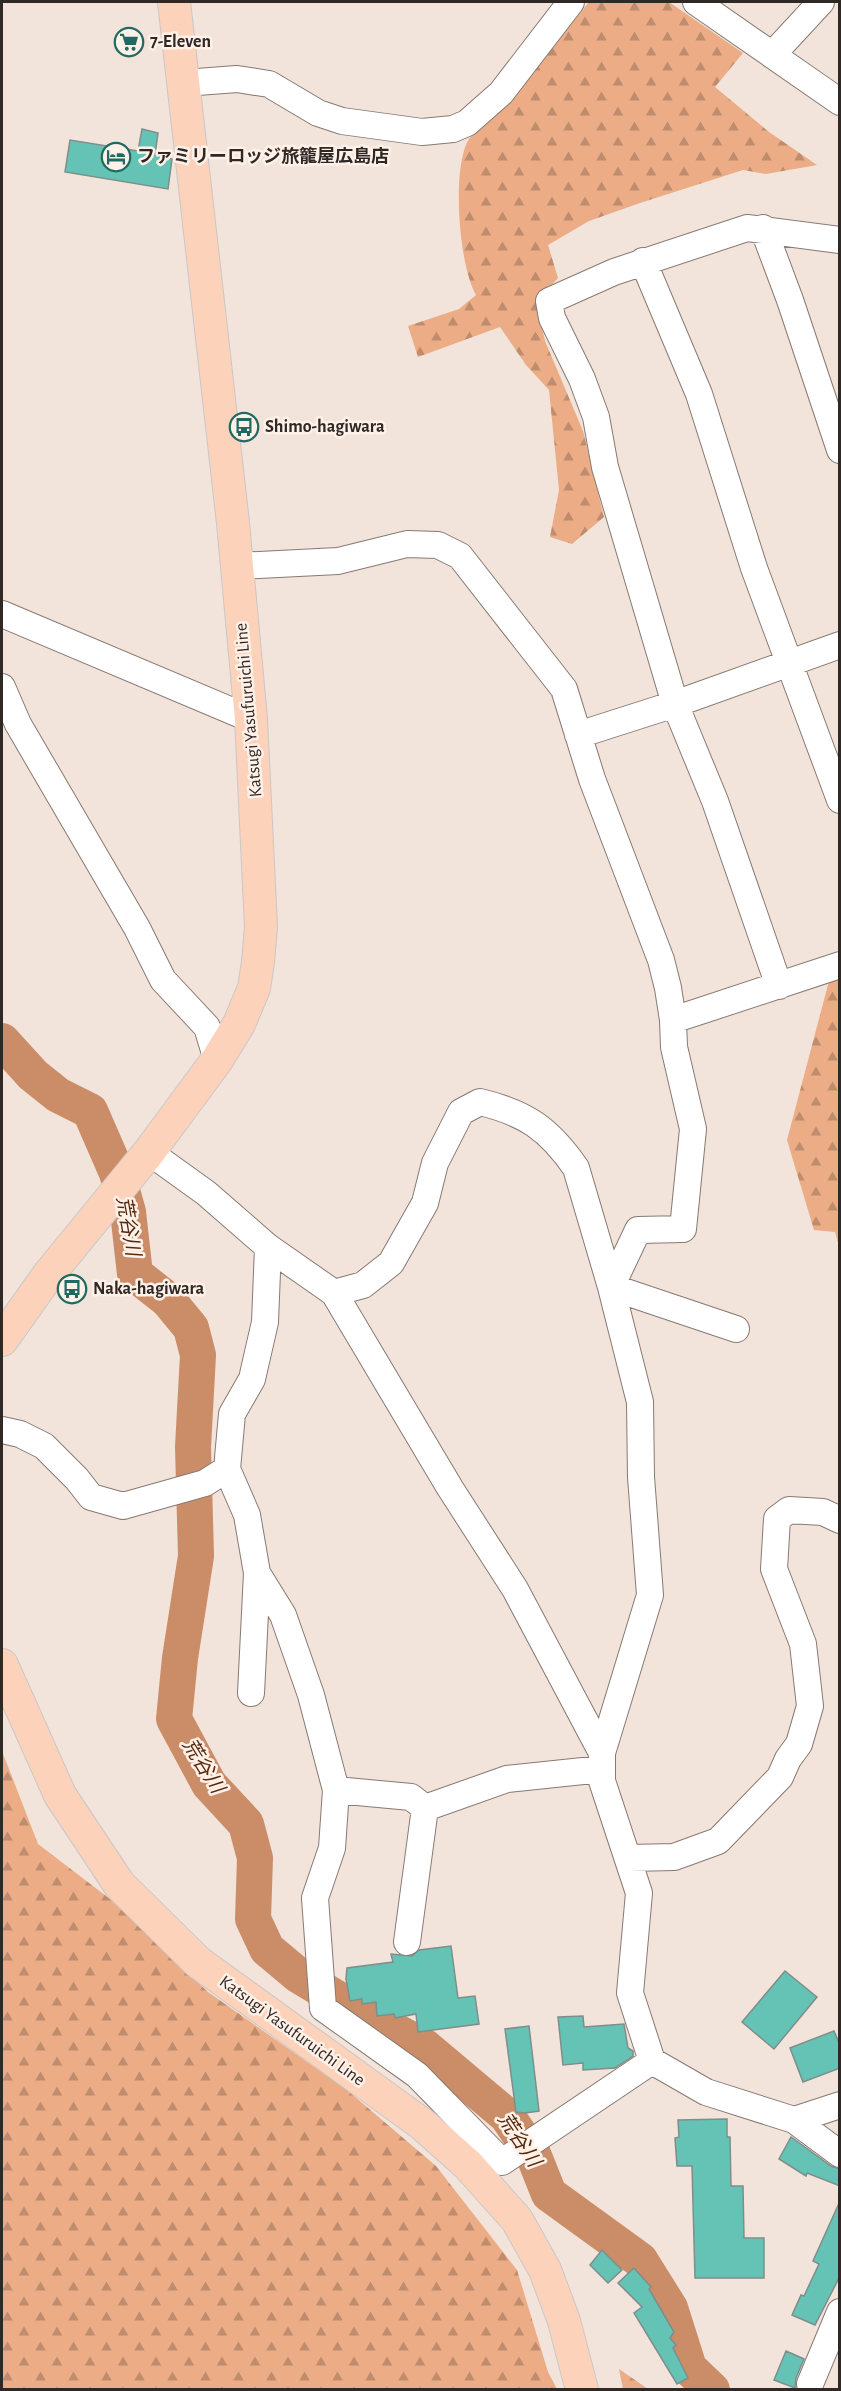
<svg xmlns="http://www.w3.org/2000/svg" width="841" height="2391" font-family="'Alegreya Sans','Noto Sans JP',sans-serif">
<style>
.forest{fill:url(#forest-firs)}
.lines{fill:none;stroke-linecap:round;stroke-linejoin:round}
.river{stroke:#cb8d67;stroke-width:36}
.building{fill:#65c3b6;stroke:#7d8e8b;stroke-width:1.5}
.minor-casing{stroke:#877a72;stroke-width:28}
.major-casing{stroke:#c9c7c7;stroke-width:34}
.minor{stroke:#fff;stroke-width:26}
.major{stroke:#fcd3ba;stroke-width:32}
.labels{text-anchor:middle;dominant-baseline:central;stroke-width:5;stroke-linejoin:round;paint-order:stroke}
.poi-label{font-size:18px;font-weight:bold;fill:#2f2926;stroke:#fff0e8;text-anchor:start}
.street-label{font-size:18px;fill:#2f2926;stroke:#fff0e8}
.water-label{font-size:20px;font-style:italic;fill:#542a0d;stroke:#fff0e8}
</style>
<defs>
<pattern id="forest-firs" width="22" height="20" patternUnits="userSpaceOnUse" patternTransform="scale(1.5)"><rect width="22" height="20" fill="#ebac86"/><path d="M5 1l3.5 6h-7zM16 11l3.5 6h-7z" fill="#bf8c6d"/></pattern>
</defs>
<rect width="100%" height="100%" fill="#f2e3db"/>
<path class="forest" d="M589,2H669L743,53L715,87L769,132L817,165L766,174L743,170L640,203L589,221L548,245L558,278L536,302L545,341L583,431L604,517L572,544L550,537L559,490L549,390L526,365L500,327L418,357L408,326L459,309L476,295C459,266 451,168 469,139C479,125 498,115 509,102C537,69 562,35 589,2Z
M839,970V1246L835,1232L814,1230L787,1140L829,981Z
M2,1751L38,1844L110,1899L208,1992L347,2090L436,2166L517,2270L548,2372L557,2389H2Z
M619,2369L648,2389H623Z"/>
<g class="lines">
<path class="river" d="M2,1041L33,1075L58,1095L90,1111L117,1173L128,1212L135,1274L168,1300L191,1328L198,1355L193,1447L196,1556L180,1658L174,1719L209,1784L246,1824L255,1858L253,1919L267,1949L298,1975L363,2014L425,2047L507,2116L533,2154L549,2194L640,2260L670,2308L689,2368L712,2390"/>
</g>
<path class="building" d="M142,129L158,133L155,155L172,159L168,189L65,172L70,140L138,151Z
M451,1946L458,1998L475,1996L479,2024L418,2032L416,2014L395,2018L394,2014L377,2016L376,2002L362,2004V1999L350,2001L346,1979L347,1968L393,1962L391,1954L412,1956L419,1950Z
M785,1971L817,1997L774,2049L742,2022Z
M583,2016L584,2027L624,2024L628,2048L633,2051V2056L615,2068L583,2070V2063L563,2065L558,2017Z
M529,2026L539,2111L525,2113L516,2112L505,2029Z
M834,2031L840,2045V2068L803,2082L790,2048Z
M727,2119V2137H730L731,2186H743L744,2238H764V2278H695L692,2166H677L675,2138L679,2137L678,2120Z
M791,2137L831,2166L840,2169V2186L807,2173L806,2176L779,2159Z
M840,2201V2276L815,2325L792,2315L801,2295L804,2296L819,2264L813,2261Z
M602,2250L622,2270L608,2283L590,2265Z
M634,2268L651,2287L649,2289L674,2332L670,2338L676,2345L673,2348L688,2378L677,2384L634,2313L642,2307L618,2283Z
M786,2351L804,2359L796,2378L795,2388L774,2380Z"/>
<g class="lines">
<g class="minor-casing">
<path id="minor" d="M696,2L840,102
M772,55L821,2
M184,83L237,79L269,84L318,113L342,121L422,132L453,129L467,123L501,93L571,2
M763,228L790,300L840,450
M643,261L699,394L754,568L840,800
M237,566L338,561L407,544L438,545L460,556L564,689L592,779L661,960L668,988L673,1020L840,965
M2,614L251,719
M2,687L18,724L137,928L163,980L207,1027L217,1060
M578,735L675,704L840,645
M779,986L715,801L675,704L605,467L596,417L582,379L552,318L549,301L614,272L747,228L840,240
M673,1020L674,1047L693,1129L683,1229L638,1230L611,1287L736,1329
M149,1152L206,1193L268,1247L334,1293L450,1488L515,1589L602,1753
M268,1247L265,1322L252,1379L232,1414L227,1469L247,1515L257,1573L283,1615L311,1695L336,1790L332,1848L315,1898L323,2008L417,2075L502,2162L652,2061
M334,1293L363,1285L391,1263L425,1203L435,1163L461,1112L480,1102C526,1113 549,1129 576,1168L611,1287L640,1402L641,1477L650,1595L602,1753V1781L639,1893L630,1993L652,2061L706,2092L794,2120L840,2154
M2,1430L20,1434L44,1446L77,1479L91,1497L123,1506L205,1483L227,1469
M251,1693L257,1573
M336,1790L411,1797L425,1808L507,1779L602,1769
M629,1858L674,1857L718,1841L780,1777L788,1759L799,1744L810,1706L803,1644L774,1569L777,1519L789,1510L823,1512L840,1520
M407,1942L425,1808
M794,2120L840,2105
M810,2384L840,2312"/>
</g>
<g class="major-casing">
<path id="major" d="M2,1340L49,1274L149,1152L217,1060L239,1024L254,988L258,962L261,927L251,719L233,523L174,2
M2,1665L60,1795L119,1884L198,1962L422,2124L468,2165L517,2220L545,2270L564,2321L582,2390"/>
</g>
<use href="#minor" class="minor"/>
<use href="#major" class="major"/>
</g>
<defs>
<g id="supermarket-ring" transform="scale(1.5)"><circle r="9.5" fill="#fff0e8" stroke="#216a61" stroke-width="1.5"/><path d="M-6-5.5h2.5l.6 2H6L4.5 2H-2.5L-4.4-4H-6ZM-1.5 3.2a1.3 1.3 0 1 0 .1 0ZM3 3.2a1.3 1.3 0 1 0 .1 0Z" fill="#216a61"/></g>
<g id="hotel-ring" transform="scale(1.5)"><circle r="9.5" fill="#fff0e8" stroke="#216a61" stroke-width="1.5"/><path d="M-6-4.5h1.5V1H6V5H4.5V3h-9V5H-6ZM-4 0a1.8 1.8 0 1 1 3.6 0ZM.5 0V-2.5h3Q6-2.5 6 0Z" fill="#216a61"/></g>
<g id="bus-ring" transform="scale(1.5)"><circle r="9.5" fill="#fff0e8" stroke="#216a61" stroke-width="1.5"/><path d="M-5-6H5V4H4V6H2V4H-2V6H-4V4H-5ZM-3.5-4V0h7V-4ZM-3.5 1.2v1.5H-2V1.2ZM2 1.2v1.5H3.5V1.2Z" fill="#216a61"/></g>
</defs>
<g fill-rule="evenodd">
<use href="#supermarket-ring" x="129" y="42"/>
<use href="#hotel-ring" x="116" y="157"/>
<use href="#bus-ring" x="244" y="427"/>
<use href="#bus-ring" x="72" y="1289"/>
</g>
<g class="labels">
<g class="poi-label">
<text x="150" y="42">7-Eleven</text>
<text x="137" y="157">ファミリーロッジ旅籠屋広島店</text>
<text x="265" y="427">Shimo-hagiwara</text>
<text x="93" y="1289">Naka-hagiwara</text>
</g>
<g class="street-label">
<text transform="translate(249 710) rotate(-95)">Katsugi Yasufuruichi Line</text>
<text transform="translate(292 2031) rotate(36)">Katsugi Yasufuruichi Line</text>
</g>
<g class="water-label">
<text transform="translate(128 1226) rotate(80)">荒谷川</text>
<text transform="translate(203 1766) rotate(58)">荒谷川</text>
<text transform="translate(519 2140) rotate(56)">荒谷川</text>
</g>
</g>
<rect width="841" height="2391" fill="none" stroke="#2f2926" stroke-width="6"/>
</svg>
